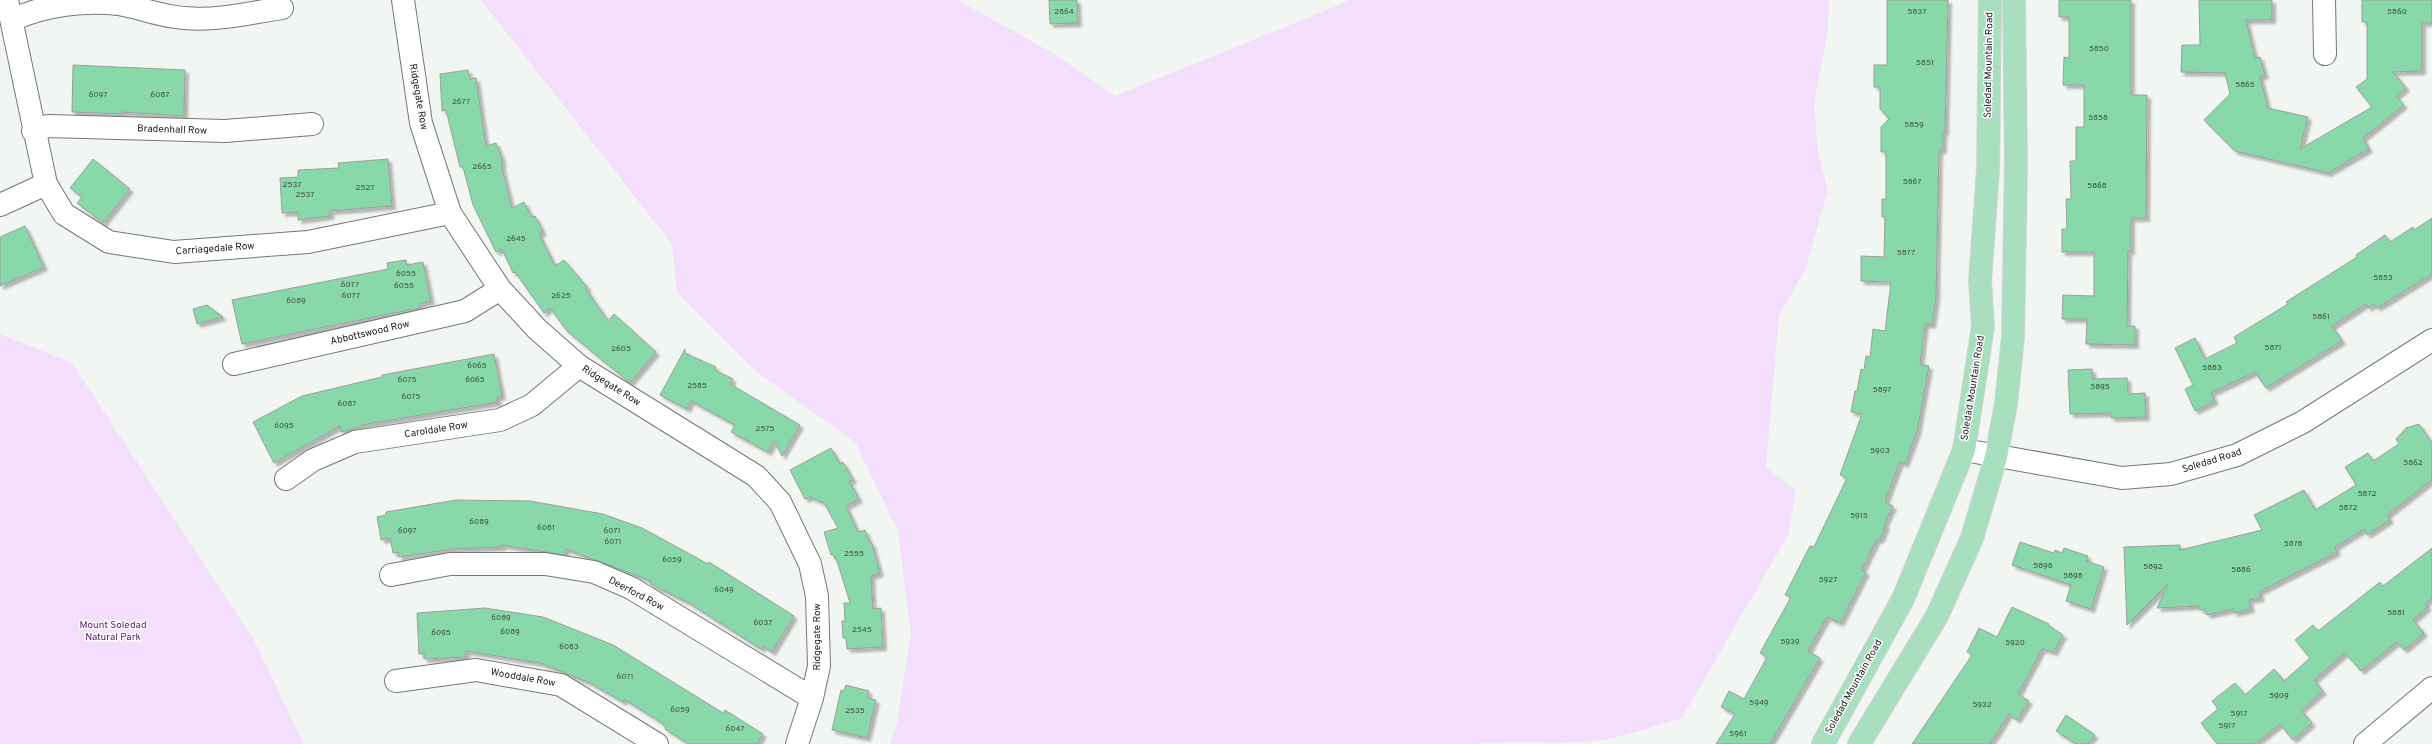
<svg xmlns="http://www.w3.org/2000/svg" width="2432" height="744" font-family="Overpass,sans-serif">
<style>
.green{fill:#f3dffb}
.building{fill:#88d8a9;stroke:#9b9f9c;filter:url(#shadow)}
.lines{fill:none;stroke-linecap:round;stroke-linejoin:round}
.minor-casing{stroke:#757976;stroke-width:24}
.major-casing{stroke:#d2d3d3;stroke-width:24}
.minor{stroke:#fff;stroke-width:22}
.major{stroke:#a7dfbf;stroke-width:22}
.labels{text-anchor:middle;dominant-baseline:central;stroke-width:3;stroke-linejoin:round;paint-order:stroke}
.number-label{font-size:8px;fill:#3a5043}
.street-label{font-size:10px;fill:#202221;stroke:#fff}
.park-label{font-size:10px;fill:#541b67;stroke:#fff}
</style>
<defs>
<filter id="shadow"><feDropShadow dx="3.5" dy="3.5" stdDeviation="1" flood-color="#0004"/></filter>
</defs>
<rect width="100%" height="100%" fill="#f2f6f3"/>
<path class="green" d="M481,0H958L1056,55L1115,96L1351,0H1829L1828,30L1814,104L1818,152L1828,190L1806,268L1779,316L1766,467L1796,491L1788,535L1682,718C1651,727 1619,739 1586,742C1549,744 1510,741 1472,744H890L897,722L911,634L898,531L855,442L757,372L677,292L672,244Z
M0,334L72,363L254,640L304,744H0Z"/>
<path class="building" d="M1049,0H1077L1078,23L1050,24Z
M1887,0H1948L1945,132H1943V150H1939L1936,298L1932,325L1925,324L1920,364L1929,366L1917,432L1905,464L1900,462L1885,502L1893,506L1884,525L1886,526L1880,540L1877,539L1862,570L1866,572L1840,623L1827,617L1808,651L1820,658L1770,744H1716L1735,714L1721,707L1729,691L1744,699L1767,657L1760,653L1791,597L1785,595L1810,546L1814,547L1847,478L1840,475L1862,414L1851,412L1855,391H1857L1861,369L1864,370L1866,356L1870,357L1873,329L1885,331L1891,282L1861,281V256L1884,257L1885,217H1882V199H1886V152H1881V127L1889,119L1880,109V87H1874V65H1887Z
M2059,0H2131V95H2147L2146,218H2131V251H2128L2127,326H2135V345L2086,344L2087,319H2062L2063,295L2094,296V252H2062V229H2067L2066,199H2071L2070,161H2076V127H2084V85H2063L2064,57L2069,58V17H2059Z
M2199,0H2272V20H2246L2255,58L2260,57L2265,75L2260,77L2268,108L2308,117L2300,149L2372,107L2356,87L2367,79V22H2362V0H2432V23H2422V71L2393,72L2406,88L2396,96L2404,105L2363,138L2369,149L2328,173L2235,151L2204,120L2230,94L2225,73L2181,72L2182,45H2200Z
M73,65L185,70L184,116L122,112V114L72,112Z
M468,70L470,79L476,78L486,146L496,143L502,159V168L512,208L524,202L532,217L535,216L543,232L539,234L555,266L564,260L588,288L586,289L608,321L614,314L656,352L630,383L567,331L550,308L544,313L515,272L513,273L502,249L496,252L473,205L463,167H460L446,110L442,111L440,74Z
M93,159L130,189L103,223L77,203L82,197L70,188Z
M388,159L392,206L330,211V216L298,220V212L282,213L280,178L298,177V170L339,168L338,163Z
M2432,218V274L2377,308L2374,304L2368,308L2366,304L2332,326L2342,341L2266,388L2255,372L2211,393L2215,401L2195,411L2185,389L2193,385L2175,348L2195,338L2205,359L2237,343L2234,337L2288,304L2286,302L2357,257L2356,255L2385,235L2390,242L2413,227L2414,230Z
M25,226L44,267L0,286V237Z
M406,260L407,265L423,262L431,301L420,304L419,308L242,344L232,300L388,269L387,263Z
M207,305L223,317L197,324L193,309Z
M685,349V353L716,367L715,370L733,379L730,384L800,425L782,456L774,441L768,452L731,432L735,425L691,401L687,409L660,395Z
M494,354L502,396L497,397L498,402L362,425V427L341,432L340,426L274,463L253,422L302,396L382,377V375Z
M2092,369L2093,379L2127,378L2128,394L2145,393L2146,417L2111,418V413L2070,414L2068,370Z
M2419,424L2432,443V480L2387,515L2390,520L2367,535L2364,529L2335,547L2337,552L2259,592L2261,598L2249,600L2251,609L2234,613L2233,609L2207,615L2205,609L2200,610L2199,606L2157,608L2168,584L2127,625L2124,547L2180,545V550L2262,530L2254,515L2304,490L2315,510L2356,485L2345,467L2368,453L2373,461L2399,444L2396,439L2406,428Z
M831,448L840,464L843,462L853,480L849,481L859,499L846,506L858,532L865,530L869,541L872,544L880,573L871,576L873,609L881,608L883,647L847,649L846,638H843L842,621H845L844,603H850L838,564L833,554L831,555L824,532L838,528L824,503L810,497L805,499L790,470Z
M456,500L530,501L603,514L642,528L708,564L709,562L794,616L772,652L763,646L761,649L689,603L650,584L651,581L566,549L565,555L502,545V547L453,549L399,557L398,552L393,553L390,538L381,540L377,517L386,515V512Z
M2020,542L2054,553L2055,550L2062,553L2064,548L2088,556L2086,561L2104,567L2091,609L2066,601L2071,585L2012,565Z
M2432,548V598L2425,604L2428,607L2413,620L2424,633L2404,650L2397,642L2361,671L2345,653L2314,680L2323,691L2301,710L2312,723L2293,740L2280,724L2255,744H2217L2201,723L2218,709L2212,701L2235,683L2245,695L2274,669L2284,681L2310,658L2295,640L2313,625L2318,631L2380,582L2383,586Z
M2012,607L2049,624L2048,625L2063,635L2054,652L2042,649L2018,694L2029,701L2017,720L2009,714L1990,744H1912L1972,655L1967,652L1979,628L1997,637Z
M485,608L543,617L613,645L723,713L725,710L763,734L757,744H689L665,729L666,727L659,721L624,699L623,702L590,683L540,663L466,651V657L424,659V653L419,654L417,613Z
M846,685L869,691L867,698L876,700L867,738L832,730L841,690L844,691Z
M2066,715L2095,735L2087,744H2076L2056,731Z"/>
<g class="lines">
<g class="minor-casing">
<path id="minor" d="M7,0L46,184L64,214L109,242L174,252L308,242L450,213
M403,0L421,123L450,213L500,289L537,329L579,366L756,476L780,502L810,564L817,596L819,666L812,698L797,744
M2324,0L2325,54
M12,20C44,5 85,0 119,4C141,8 163,17 185,18C218,21 249,13 282,8
M33,131L48,126L225,131L312,124
M0,205L46,184
M234,364L465,311L500,289
M1964,450L2122,478L2171,474L2237,455L2303,422L2432,340
M286,479L313,460L355,442L500,420L532,405L579,366
M391,575L450,564H545L594,572L631,588L812,698
M396,681L476,670L561,685L657,744
M2365,744L2432,688"/>
</g>
<g class="major-casing">
<path id="major" d="M1823,744L1903,599L1964,450L1983,326L1980,281L1988,170L1990,0
M1859,744L1937,616L1972,538L1996,457L2006,404L2013,337L2016,164L2014,0"/>
</g>
<use href="#minor" class="minor"/>
<use href="#major" class="major"/>
</g>
<g class="labels">
<g class="number-label">
<text x="1064" y="12">2864</text>
<text x="1917" y="12">5837</text>
<text x="2397" y="12">5860</text>
<text x="2099" y="49">5850</text>
<text x="1925" y="63">5851</text>
<text x="2245" y="85">5865</text>
<text x="98" y="95">6097</text>
<text x="160" y="95">6087</text>
<text x="461" y="102">2677</text>
<text x="2098" y="118">5858</text>
<text x="1914" y="125">5859</text>
<text x="482" y="167">2665</text>
<text x="1912" y="182">5867</text>
<text x="292" y="185">2537</text>
<text x="2097" y="186">5868</text>
<text x="365" y="188">2527</text>
<text x="305" y="195">2537</text>
<text x="516" y="239">2645</text>
<text x="1906" y="253">5877</text>
<text x="406" y="274">6055</text>
<text x="2383" y="278">5853</text>
<text x="350" y="285">6077</text>
<text x="404" y="286">6055</text>
<text x="351" y="296">6077</text>
<text x="561" y="296">2625</text>
<text x="296" y="301">6089</text>
<text x="2321" y="317">5861</text>
<text x="2273" y="348">5871</text>
<text x="621" y="349">2605</text>
<text x="477" y="366">6065</text>
<text x="2212" y="368">5883</text>
<text x="407" y="380">6075</text>
<text x="475" y="380">6065</text>
<text x="697" y="386">2585</text>
<text x="2100" y="387">5895</text>
<text x="1882" y="390">5897</text>
<text x="411" y="397">6075</text>
<text x="347" y="404">6087</text>
<text x="284" y="426">6095</text>
<text x="765" y="429">2575</text>
<text x="1880" y="451">5903</text>
<text x="2413" y="463">5862</text>
<text x="2367" y="494">5872</text>
<text x="2348" y="508">5872</text>
<text x="1859" y="516">5915</text>
<text x="479" y="522">6089</text>
<text x="546" y="528">6081</text>
<text x="407" y="531">6097</text>
<text x="612" y="531">6071</text>
<text x="613" y="542">6071</text>
<text x="2293" y="544">5878</text>
<text x="854" y="554">2555</text>
<text x="672" y="560">6059</text>
<text x="2043" y="566">5898</text>
<text x="2153" y="567">5892</text>
<text x="2241" y="570">5886</text>
<text x="2073" y="576">5898</text>
<text x="1828" y="580">5927</text>
<text x="724" y="590">6049</text>
<text x="2396" y="613">5881</text>
<text x="501" y="618">6089</text>
<text x="763" y="623">6037</text>
<text x="862" y="630">2545</text>
<text x="510" y="632">6089</text>
<text x="441" y="633">6095</text>
<text x="1790" y="642">5939</text>
<text x="2015" y="643">5920</text>
<text x="569" y="647">6083</text>
<text x="625" y="677">6071</text>
<text x="2279" y="696">5909</text>
<text x="1759" y="703">5949</text>
<text x="1982" y="705">5932</text>
<text x="680" y="710">6059</text>
<text x="855" y="711">2535</text>
<text x="2239" y="714">5917</text>
<text x="2227" y="726">5917</text>
<text x="735" y="729">6047</text>
<text x="1738" y="734">5961</text>
</g>
<g class="street-label">
<text transform="translate(1989 65) rotate(-89)">Soledad Mountain Road</text>
<text transform="translate(418 97) rotate(80)">Ridgegate Row</text>
<text transform="translate(172 130) rotate(2)">Bradenhall Row</text>
<text transform="translate(215 249) rotate(-4)">Carriagedale Row</text>
<text transform="translate(370 333) rotate(-13)">Abbottswood Row</text>
<text transform="translate(611 386) rotate(32)">Ridgegate Row</text>
<text transform="translate(1973 388) rotate(-81)">Soledad Mountain Road</text>
<text transform="translate(436 430) rotate(-9)">Caroldale Row</text>
<text transform="translate(2212 461) rotate(-17)">Soledad Road</text>
<text transform="translate(636 594) rotate(28)">Deerford Row</text>
<text transform="translate(817 637) rotate(-90)">Ridgegate Row</text>
<text transform="translate(523 678) rotate(10)">Wooddale Row</text>
<text transform="translate(1854 687) rotate(-61)">Soledad Mountain Road</text>
</g>
<g class="park-label">
<text x="113" y="625">Mount Soledad<tspan x="113" dy="12">Natural Park</tspan></text>
</g>
</g>
</svg>
